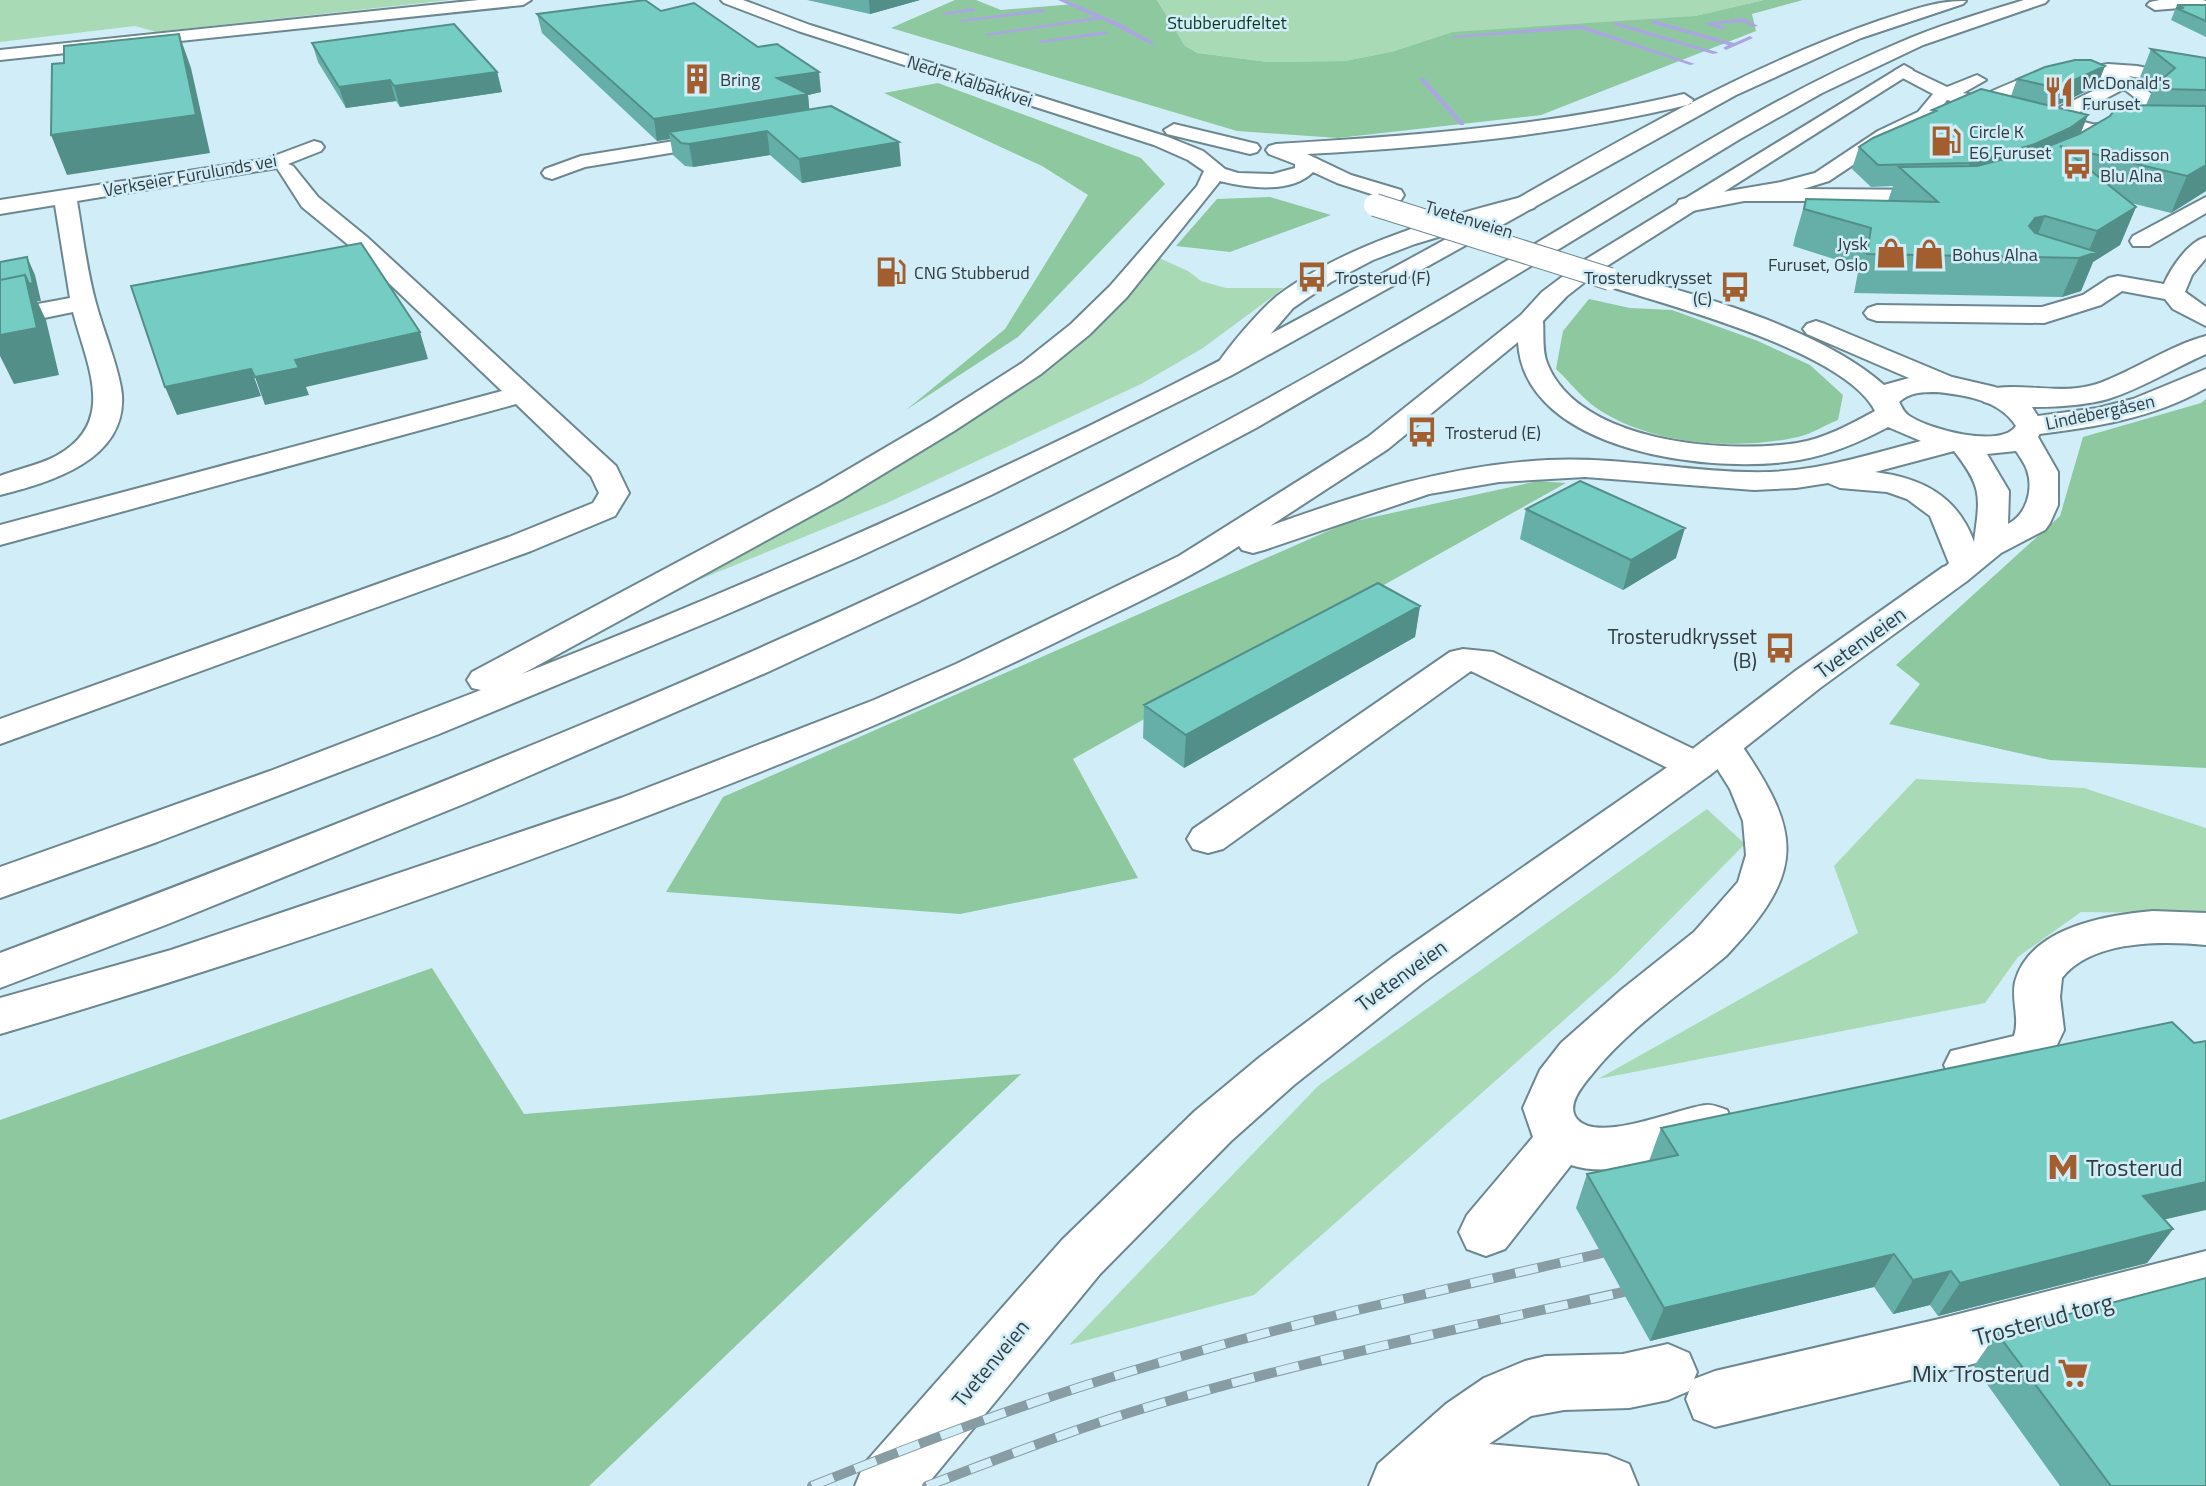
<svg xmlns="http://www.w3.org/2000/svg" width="2206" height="1486" font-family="'Titillium Web',sans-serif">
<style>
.green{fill:#a8dab6}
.forest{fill:#8dc89e}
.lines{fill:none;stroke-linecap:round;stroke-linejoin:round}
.stream{fill:#aba6e2;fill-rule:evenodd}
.minor-casing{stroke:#6c8790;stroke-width:4}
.major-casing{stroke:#6c8790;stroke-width:4}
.highway-casing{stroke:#6c8790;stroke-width:4}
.minor{fill:#fff;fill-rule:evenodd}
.major{fill:#fff;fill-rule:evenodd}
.highway{fill:#fff;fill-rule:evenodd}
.rail-casing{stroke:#879ca3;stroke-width:10}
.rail{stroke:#d1eef8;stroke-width:8;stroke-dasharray:23;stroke-linecap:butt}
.highway-bridge-casing{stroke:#6c8790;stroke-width:24;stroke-linecap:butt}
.highway-bridge{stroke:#fff;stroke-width:22}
.wall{fill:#65afa8}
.shaded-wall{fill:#528f88}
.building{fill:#75ccc3;stroke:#528f88;stroke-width:2}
.labels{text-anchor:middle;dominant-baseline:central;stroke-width:5;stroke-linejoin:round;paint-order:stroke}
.far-park-label{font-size:18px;fill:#0b391e;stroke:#d1eef8}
.far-poi-label{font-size:18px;fill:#303c40;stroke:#d1eef8;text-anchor:start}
.far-street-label{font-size:18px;fill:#303c40;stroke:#d1eef8}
.poi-label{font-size:21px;fill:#303c40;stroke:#d1eef8;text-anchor:end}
.street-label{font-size:21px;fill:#303c40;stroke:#d1eef8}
.near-poi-label{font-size:24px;fill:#303c40;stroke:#d1eef8;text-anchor:start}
.near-street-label{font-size:24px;fill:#303c40;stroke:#d1eef8}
</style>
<rect width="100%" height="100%" fill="#d1eef8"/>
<path class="green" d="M0,0H450L156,32L135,26L0,42Z
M1157,0H1764L1695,16L1395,51L1345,61L1268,62L1199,53L1185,46Z
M1159,258L1188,271L1201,281L1226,288H1284L1203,348L1141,384L887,503L691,583L1024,381L1121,304Z
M1916,779L2084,788L2206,828V914L2081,912L2018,957L1985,1003L1598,1079L1858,933L1834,866Z
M1707,809L1745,844L1617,973L1254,1295L1069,1345L1318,1086Z"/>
<path class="forest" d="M955,0H976L1001,10L1075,4L1062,0H1157L1185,46L1198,53L1268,62L1345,61L1395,51L1453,32L1695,16L1764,0H1803L1752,14L1756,31L1541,115L1338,138L1237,131L891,28Z
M938,83L1141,158L1165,184L1018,337L906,410L1005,329L1088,195L1042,166L884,93Z
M1270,197L1331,215L1230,252L1176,246L1217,199Z
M1589,299L1630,308L1672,310L1758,341L1810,365L1843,395L1838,420C1825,425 1812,434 1798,437C1735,451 1649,445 1595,407C1581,397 1569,381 1556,369L1563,331Z
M2206,399V768L2050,760L1889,724L1920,684L1896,665L2060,516L2083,437L2201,403Z
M1538,481L1566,483L1073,759L1138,878L960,914L666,892L723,797L1346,523Z
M432,968L524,1114L1021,1074L589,1486H0V1120Z"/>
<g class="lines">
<path class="stream" d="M1058,0H1066L1121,24L1155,43L1150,44L1101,19L988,36L985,34L1095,17Z
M974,8L976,11L945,15L942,13Z
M1043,9L1045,12L962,22L959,20Z
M1744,18L1758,26L1753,27L1743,22L1716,24L1725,27L1723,30L1704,23Z
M1653,20L1734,43L1750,36L1753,38L1726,50L1723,48L1728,45L1651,23Z
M1616,22L1717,52L1718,53L1713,54L1614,25Z
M1581,25L1695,64L1690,65L1581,29L1455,38L1452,36Z
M1106,31L1108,34L1041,43L1038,41Z
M1420,78H1424L1464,123V125H1460L1420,80Z"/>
<g class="minor-casing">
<path id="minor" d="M2160,0H2203L2206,1V12L2193,7L2155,10L2147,5L2150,2Z
M2108,64L2137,66L2206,80V90L2129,76L2159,100L2136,119L2143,125L2206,126V138L2092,136L2025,118L2023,114L2032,108L2048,113L2103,86C2061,62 2022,99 1982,109L1973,103L1975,99C2014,81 2055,61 2099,71L2102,65ZM2124,89L2138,100L2114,118L2120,125L2092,124L2068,118Z
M1903,66L1947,87L1977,75L1986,80L1963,93L1973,95L1975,99L1973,103L1966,105L1947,100L1932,120L1892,139L1829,181L1803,189L1943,190L1951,191L1954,196L1951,201H1744L1687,212L1679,210L1676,205L1679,200L1687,198L1781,182L1815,173L1878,131L1918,112L1933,94L1897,75L1894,71Z
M724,133L731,135L734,139L731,143L585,167L552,179L545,177L542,173L545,169L581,156Z
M314,141L321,143L324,147L321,151L288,164L293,166L318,197L367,237L616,466L629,493L615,516L531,551L0,744V719L509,537L593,503L599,493L591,476L516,404L0,545V525L502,391L351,247L302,207L277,168L77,201C83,236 87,273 97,307C104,332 120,371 122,395C126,460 51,482 0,495V476C18,469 39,465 56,456C118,422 87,366 73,312L0,327V311L70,298L55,205L0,214V200L266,159Z
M1526,196L1534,198L1537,203L1534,208L1415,244L1373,260L1331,282L1293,308L1239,371L1230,373L1221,371L1217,365C1229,346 1260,310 1277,296C1346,244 1443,217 1526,196Z
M2206,197V213L2149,246H2133L2130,241L2133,236Z
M2206,237V258L2192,275L2185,292L2206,307V326L2173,309L2165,299L2122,291L2101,305L2044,323L1877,321L1868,318L1864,313L1868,308L1877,305L2042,307L2083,295L2109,278L2118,276L2164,284C2171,268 2188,242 2206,237Z
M2206,336V354C2174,368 2141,389 2108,399C2076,408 2016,410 1984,402L1980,396L1984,390C2020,381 2061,396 2097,384C2134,371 2168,346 2206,336Z
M2206,369V388C2153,419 2090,428 2030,435L2020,432L2016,426L2020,420L2030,417L2098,408L2133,399Z
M1463,649L1493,652L1710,757L1716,766L1710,775L1696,779L1682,775L1471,671L1223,849L1208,853L1193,849L1187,839L1193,829L1450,652Z
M1722,734L1736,737C1801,831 1809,869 1726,956C1682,993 1630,1027 1593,1073C1584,1084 1565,1105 1577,1119C1598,1144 1678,1108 1706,1105C1713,1104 1720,1108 1727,1110L1734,1125L1727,1140C1685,1154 1615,1180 1571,1165L1505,1249L1486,1256L1467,1249L1459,1232L1467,1215L1533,1137L1523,1108L1540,1070L1561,1043L1621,990L1694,932L1738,882L1746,855L1743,821L1730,789L1703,746L1708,737Z
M2153,911L2206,913V945C2162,941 2092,940 2062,978L2060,997L2064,1030L2048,1064L1968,1084L1951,1079L1944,1065L1951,1051L2014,1036C2020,1018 2011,1000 2015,982C2029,928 2106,915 2153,911Z
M2206,1251V1301L1939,1373L1715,1427L1694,1419L1686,1399L1694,1379L1715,1371L1939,1319Z
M1668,1344L1689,1353L1697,1372L1689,1391L1668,1400L1629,1408L1564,1410L1531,1416L1489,1444L1607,1455L1629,1464L1638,1486H1369L1378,1464L1446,1404L1484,1378L1525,1361L1546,1356L1623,1354Z"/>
</g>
<g class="major-casing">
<path id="major" d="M479,0H531L523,5L0,60V50Z
M1955,564L1967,567L1972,574L1967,581L1820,688L1710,775L1424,982L1294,1085L1231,1141L1100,1274L926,1486H855L864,1464L1062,1240L1195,1111L1260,1057L1392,958L1682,757L1794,672L1943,567Z"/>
</g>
<g class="highway-casing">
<path id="highway" d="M721,0H743L810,25L1168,137L1203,151L1225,169L1238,173L1273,174L1295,168V164L1269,154L1266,150L1269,146L1276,144C1414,136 1549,126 1684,94L1693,100L1691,104C1564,135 1437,147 1307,154L1351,175L1401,190L1404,195L1401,200L1393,201L1337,183L1313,172C1291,194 1248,188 1220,181L1127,297L1089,335L1041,374L954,431L842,499L522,674C738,589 952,495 1160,391C1254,344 1345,294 1437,244C1581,164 1724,74 1881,20C1908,11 1938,0 1966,1L1963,4L1861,38L1736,95L1232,375L993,494L856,558L718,618L439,734L157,842L0,898V867L270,771L481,690L472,688L467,680L472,672L820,486L934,419L1022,363L1071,324L1110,286L1197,186L1204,171L1188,160L1154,145L798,31L724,3Z
M2024,0H2048L2045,3L1923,45L1822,93L1740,139L1442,320L1256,428L1064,530L918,602L770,671L471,801L168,924L0,988V953C404,801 807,643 1189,441C1318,373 1445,298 1570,223C1676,160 1782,92 1896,44C1937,26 1981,13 2024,0Z
M1904,65L1913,70L1910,74L1599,271L1567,296L1543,321C1544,333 1542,351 1547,363C1578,443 1725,454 1797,443C1824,439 1851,424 1875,411C1846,351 1664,304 1601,284L1598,279L1601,274L1610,272C1694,293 1820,328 1884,385L1909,378L1807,334L1803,329L1807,324L1816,321L1825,324L1952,377L1995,387L2016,396L2032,407L2044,426L2038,437L2058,472V505L2050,523L2045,530L2001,553L1967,581L1955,584L1943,581L1938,574L1949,563L1930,516L1907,499L1887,492L1840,488L1828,483L1796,488L1754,490L1585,477L1499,482L1429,494L1264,550L1253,553L1242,550L1239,546C1192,577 1142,600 1091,625C991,675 890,720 785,762C528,865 266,956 0,1034V998L171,950L621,798L874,700L956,664L1179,556L1368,437L1521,315L1542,292L1583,261ZM1518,342C1524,453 1715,475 1799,460C1830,455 1860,442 1888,427L1921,441C1871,454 1822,470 1770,472C1696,474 1622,456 1548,460C1450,465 1361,493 1270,526L1388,449ZM1937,392C1965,395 2000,400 2016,426C2001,449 1927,429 1908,415C1903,411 1902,407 1899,402C1910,392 1922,392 1937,392ZM1954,451C1983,488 1980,496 1974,542C1957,495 1921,478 1875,472ZM2016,451C2020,457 2025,464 2027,470C2034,490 2026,515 2008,524L2009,491L1987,454Z
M1174,124L1257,144L1260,148L1257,152L1250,154L1167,134L1164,130Z"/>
</g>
<use href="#minor" class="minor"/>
<use href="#major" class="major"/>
<use href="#highway" class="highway"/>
<g class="rail-casing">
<path id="rail" d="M812,1486C922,1442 1032,1400 1145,1367C1296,1321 1449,1289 1602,1253
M927,1486C1003,1457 1079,1427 1158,1404C1311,1359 1467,1327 1623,1292"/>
</g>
<use href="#rail" class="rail"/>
<g class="highway-bridge-casing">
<path id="highway-bridge" d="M1375,205L1610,279"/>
</g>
<use href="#highway-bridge" class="highway-bridge"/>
</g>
<path class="wall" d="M807,0H920L870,14Z
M2177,5H2206V37L2171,20Z
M661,11L821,92L808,95L809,109L901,166L802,183L770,155L693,167L685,166L673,155L670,139L657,141L542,33L537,14Z
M312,43L497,72L502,92L400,107L396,101L346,108L318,62Z
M2151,49L2206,58V191L2171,213L2131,203L2136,207L2120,245L2093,262L2081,291L2062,297L1854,293L1859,267L1793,246L1795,237L1806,199L1888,201L1893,186L1871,187L1852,169L1859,147L1931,114L1932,110L2011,96L2017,79L2105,66L2097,86L2054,107L2081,133L2146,105L2152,91L2139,80Z
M1526,509L1676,558L1623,590L1520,539Z
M1420,606L1415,637L1184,768L1143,738L1144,705Z
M1661,1128L2164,1219L2173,1229L2147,1263L1938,1316L1930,1305L1893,1314L1874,1287L1650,1341L1576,1208L1587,1174L1649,1161Z
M1997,1333L2206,1486H2060L1974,1366Z"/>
<path class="shaded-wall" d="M869,0H920L870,14Z
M179,34L191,68L210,153L67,175L51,135Z
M2105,66L2097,86L2049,109L2057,88Z
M497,72L502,92L400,107L394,86Z
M819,72L821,92L808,95L810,116L669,132L670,139L657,141L654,119L777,78Z
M390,80L396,101L346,108L339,87Z
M2088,115L2080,135L2060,146L1963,185L1970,163Z
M767,131L770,155L693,167L689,144Z
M899,142L901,166L802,183L799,159Z
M2206,165V191L2171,213L2187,176Z
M2136,207L2120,245L2093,262L2081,291L2062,297L2079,258L2087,255L2097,231Z
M2045,216L2030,254L2029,226L2035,218Z
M27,257L35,275L41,301H37L46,320L59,375L14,384L0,356V335L25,275Z
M420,332L428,359L306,387L309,395L265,405L255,377L295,360Z
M251,369L261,396L177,415L165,387Z
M1685,528L1676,558L1623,590L1631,560Z
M1420,606L1415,637L1184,768L1186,735Z
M2206,1182V1210L2119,1230L2143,1196Z
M2173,1229L2147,1263L1938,1316L1960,1283Z
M1894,1254L1874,1287L1650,1341L1664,1308Z
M1951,1271L1930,1305L1893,1314L1913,1280Z"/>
<path class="building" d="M645,0L661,11L694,3L758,47L777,44L819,72L777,78L808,94L654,119L537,14Z
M2177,5H2206V21L2176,8H2184Z
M454,24L497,72L394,86L390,80L339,87L312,43Z
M179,34L196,115L51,135L52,64L64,63V46Z
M2151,49L2206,58V90L2158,89L2154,86L2175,68Z
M2075,60H2091L2105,66L2057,88L2017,79L2045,67Z
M1981,89L2088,115L2070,128L2035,144L1970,163L1878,165L1859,147L1873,138L1936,111L1932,110Z
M2118,105L2206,106V165L2187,176L2060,146L2136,207L2097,231L2045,216L2035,218L2029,226L2035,233L2097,252L2079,258L1867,254L1871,228L1804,209L1806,199L1938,202L1899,167L1977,166L2036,151L2079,134L2110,116Z
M831,106L899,142L799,159L767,131L689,144L681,143L669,132Z
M361,243L420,332L295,360L299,368L255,377L251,369L165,387L131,286Z
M27,257L33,283L29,284L25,275L0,280V262Z
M25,275L37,328L0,335V280Z
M1580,481L1685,528L1631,560L1526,509Z
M1378,583L1420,606L1186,735L1144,705Z
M2172,1022L2194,1043L2206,1041V1182L2143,1196L2173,1229L1960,1283L1951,1271L1913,1280L1894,1254L1664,1308L1587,1174L1678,1155L1661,1128Z
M2206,1278V1486H2111L1997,1333Z"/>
<defs>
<g id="building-bare" transform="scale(2.415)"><path d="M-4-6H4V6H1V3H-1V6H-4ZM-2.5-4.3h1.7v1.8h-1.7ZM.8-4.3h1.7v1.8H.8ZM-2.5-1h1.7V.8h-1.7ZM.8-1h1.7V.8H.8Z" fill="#a35e30" stroke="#d1eef8" stroke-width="2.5" paint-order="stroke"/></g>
<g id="restaurant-bare" transform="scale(2.415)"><path d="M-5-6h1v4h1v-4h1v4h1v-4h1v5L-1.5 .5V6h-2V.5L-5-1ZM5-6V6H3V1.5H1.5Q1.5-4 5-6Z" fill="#a35e30" stroke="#d1eef8" stroke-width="2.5" paint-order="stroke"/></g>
<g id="fuel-bare" transform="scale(2.415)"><path d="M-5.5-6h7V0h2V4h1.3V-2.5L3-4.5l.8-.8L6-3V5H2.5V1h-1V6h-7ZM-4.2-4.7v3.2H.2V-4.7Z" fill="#a35e30" stroke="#d1eef8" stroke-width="2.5" paint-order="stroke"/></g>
<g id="bus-bare" transform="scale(2.415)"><path d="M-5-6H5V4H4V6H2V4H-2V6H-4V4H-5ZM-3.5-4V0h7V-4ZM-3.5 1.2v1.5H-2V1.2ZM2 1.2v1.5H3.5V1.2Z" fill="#a35e30" stroke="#d1eef8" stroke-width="2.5" paint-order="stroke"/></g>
<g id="shop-bare" transform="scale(2.415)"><path d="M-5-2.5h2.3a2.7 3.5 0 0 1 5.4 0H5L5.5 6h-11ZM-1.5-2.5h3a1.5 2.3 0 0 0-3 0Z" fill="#a35e30" stroke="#d1eef8" stroke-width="2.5" paint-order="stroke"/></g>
<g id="metro-bare" transform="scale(2.415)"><path d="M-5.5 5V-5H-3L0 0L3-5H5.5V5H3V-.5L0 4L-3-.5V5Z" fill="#a35e30" stroke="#d1eef8" stroke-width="2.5" paint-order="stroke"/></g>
<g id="supermarket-bare" transform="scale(2.415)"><path d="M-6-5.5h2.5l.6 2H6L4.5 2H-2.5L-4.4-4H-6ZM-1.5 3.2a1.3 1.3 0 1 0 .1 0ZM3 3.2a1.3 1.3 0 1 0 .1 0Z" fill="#a35e30" stroke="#d1eef8" stroke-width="2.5" paint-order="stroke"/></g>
</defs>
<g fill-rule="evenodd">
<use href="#building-bare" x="697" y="79"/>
<use href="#restaurant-bare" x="2059" y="92"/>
<use href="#fuel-bare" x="1946" y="141"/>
<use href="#bus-bare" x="2077" y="164"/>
<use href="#shop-bare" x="1891" y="253"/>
<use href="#shop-bare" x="1929" y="254"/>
<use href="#fuel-bare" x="891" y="272"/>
<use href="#bus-bare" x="1312" y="277"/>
<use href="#bus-bare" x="1735" y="287"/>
<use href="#bus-bare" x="1422" y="432"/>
<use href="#bus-bare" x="1780" y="648"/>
<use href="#metro-bare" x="2063" y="1167"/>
<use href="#supermarket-bare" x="2073" y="1373"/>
</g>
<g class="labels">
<g class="far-park-label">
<text x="1227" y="22">Stubberudfeltet</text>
</g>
<g class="far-poi-label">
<text x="720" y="79">Bring</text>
<text x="2082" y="82">McDonald's<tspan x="2082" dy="21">Furuset</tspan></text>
<text x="1969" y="131">Circle K<tspan x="1969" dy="21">E6 Furuset</tspan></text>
<text x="2100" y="154">Radisson<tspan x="2100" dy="21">Blu Alna</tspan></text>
<text x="1868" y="243" text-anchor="end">Jysk<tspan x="1868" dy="21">Furuset, Oslo</tspan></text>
<text x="1952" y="254">Bohus Alna</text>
<text x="914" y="272">CNG Stubberud</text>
<text x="1335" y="277">Trosterud (F)</text>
<text x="1712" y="277" text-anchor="end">Trosterudkrysset<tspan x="1712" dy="21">(C)</tspan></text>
<text x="1445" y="432">Trosterud (E)</text>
</g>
<g class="far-street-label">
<text transform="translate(970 81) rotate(18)">Nedre Kalbakkvei</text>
<text transform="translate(190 175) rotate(-10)">Verkseier Furulunds vei</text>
<text transform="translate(1469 219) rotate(17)">Tvetenveien</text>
<text transform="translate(2100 412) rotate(-12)">Lindebergåsen</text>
</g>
<g class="poi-label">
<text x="1757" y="636">Trosterudkrysset<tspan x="1757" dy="24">(B)</tspan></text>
</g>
<g class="street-label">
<text transform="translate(1860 642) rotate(-36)">Tvetenveien</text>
<text transform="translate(1401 975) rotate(-36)">Tvetenveien</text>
<text transform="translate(990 1363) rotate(-50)">Tvetenveien</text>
</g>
<g class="near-poi-label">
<text x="2086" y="1167">Trosterud</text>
<text x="2050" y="1373" text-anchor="end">Mix Trosterud</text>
</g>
<g class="near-street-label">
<text transform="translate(2043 1319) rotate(-15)">Trosterud torg</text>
</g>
</g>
</svg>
